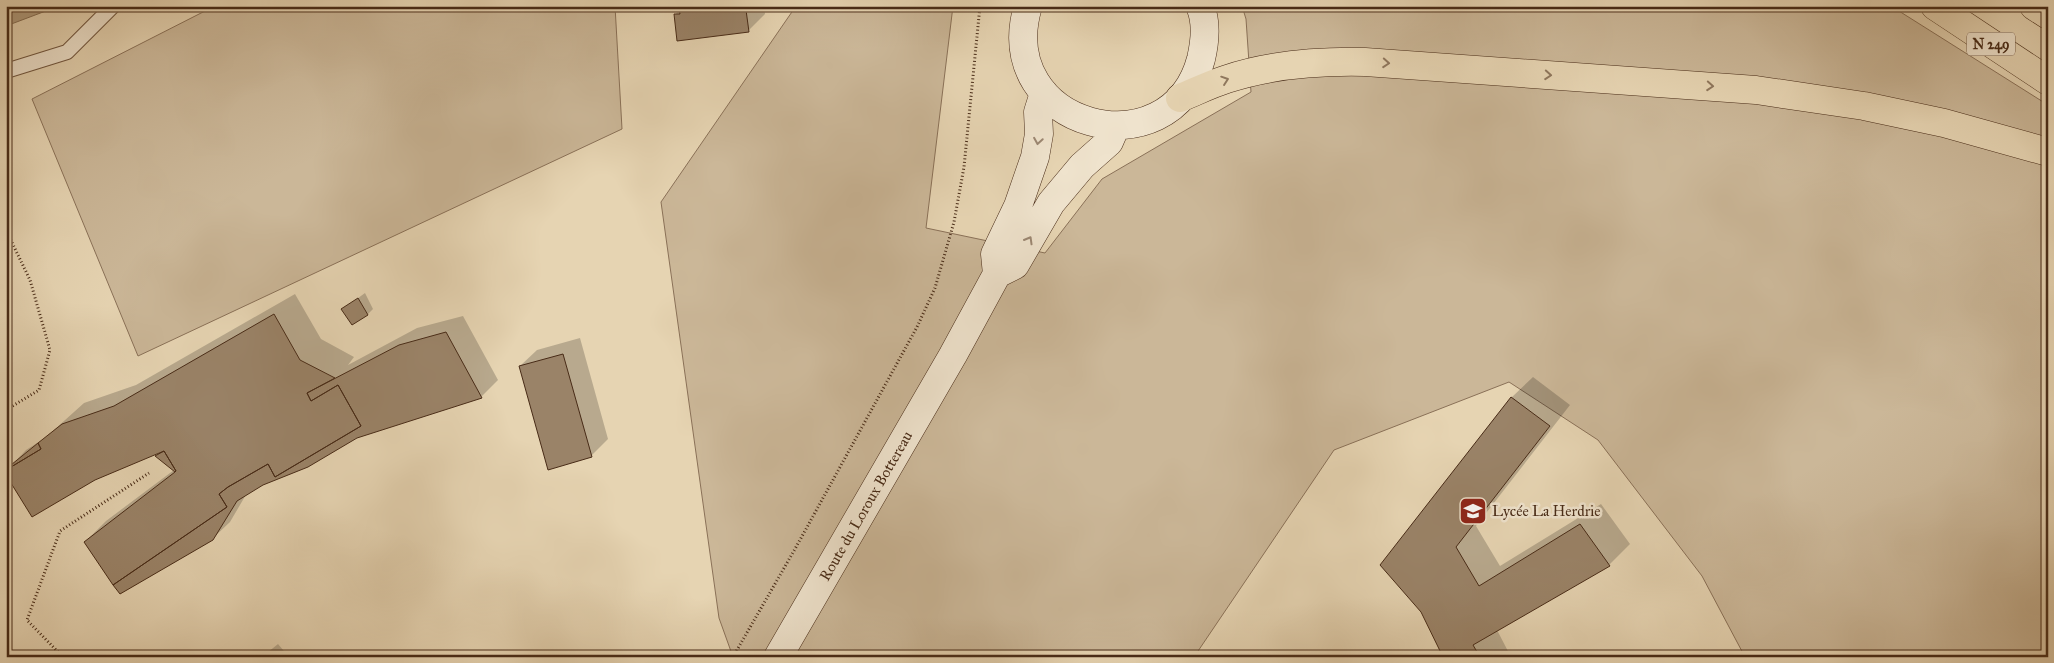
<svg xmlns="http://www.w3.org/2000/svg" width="2054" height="663" font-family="'IM FELL Great Primer',serif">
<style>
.green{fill:#cbb798;stroke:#8a7158}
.water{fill:#b09b7d;stroke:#866e54}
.shadow{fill:#0003}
.building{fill:#9a8368;stroke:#482b17}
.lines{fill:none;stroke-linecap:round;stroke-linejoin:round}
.service-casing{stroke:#70553e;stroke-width:16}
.secondary-casing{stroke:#482b17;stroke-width:29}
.trunk-casing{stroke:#482b17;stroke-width:29}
.path{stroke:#482b17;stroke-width:3;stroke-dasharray:1 2.5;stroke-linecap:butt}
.service{stroke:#efe3cd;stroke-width:14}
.secondary{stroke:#efe3cd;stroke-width:28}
.trunk{stroke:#e6d4b2;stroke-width:28}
.oneway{stroke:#8f775d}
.oneway2{stroke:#9c8772}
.labels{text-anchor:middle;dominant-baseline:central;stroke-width:5;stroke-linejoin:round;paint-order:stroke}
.shield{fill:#efe3cd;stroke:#7a624e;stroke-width:1}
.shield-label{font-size:14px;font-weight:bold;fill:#482b17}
.street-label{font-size:15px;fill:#482b17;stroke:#efe3cd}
.poi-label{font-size:15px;fill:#482b17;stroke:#efe3cd;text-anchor:start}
</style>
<rect width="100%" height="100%" fill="#e6d4b2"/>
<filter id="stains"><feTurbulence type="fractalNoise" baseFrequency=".004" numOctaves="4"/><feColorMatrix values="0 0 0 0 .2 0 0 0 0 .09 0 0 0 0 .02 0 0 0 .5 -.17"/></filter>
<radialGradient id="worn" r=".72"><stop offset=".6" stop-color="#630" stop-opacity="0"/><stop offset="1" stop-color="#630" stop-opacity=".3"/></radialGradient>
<path class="green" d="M205,6H615L622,129L138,356L32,99L205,11Z
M796,6H953L926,228L1045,253L1102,179L1251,92L1246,19L1242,6H1891L2048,105V657H1745L1702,576L1598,440L1509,382L1334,450L1194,657H733L719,618L661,202Z"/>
<path class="water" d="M6,6H59L6,26Z"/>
<path class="shadow" d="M674,6H764L765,14L748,31L675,15L680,9V7Z
M365,293L373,309L368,314L343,309Z
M295,294L321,339L354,357L348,365L417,328L463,316L498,380L481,397L356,437L262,484L247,493L230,522L212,539L85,542L106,521L174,470L157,456L163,450L6,471L26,450L45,438L84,403L136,385Z
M580,338L608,439L591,456L520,366L537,350Z
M1533,377L1570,405L1476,526L1500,566L1601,504L1630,544L1609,565L1497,630L1511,657H1444L1422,611L1382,565L1512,397Z
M278,644L289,657H262Z"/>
<path class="building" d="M673,6H740V11L746,10L749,32L677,41L674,14H680L679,8L673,9Z
M358,298L368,315L352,325L341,309Z
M274,314L300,360L335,378L307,393L311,401L338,385L361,426L275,477L268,464L228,487L219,494L227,507L113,585L84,542L175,472L176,471L164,451L95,480L32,517L6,475V470L41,449L38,443L62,424L114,406Z
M446,332L482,398L357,438L308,467L263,485L237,501L213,540L120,594L113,585L227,507L219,494L228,487L268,464L275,477L361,426L338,385L311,401L307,393L399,345Z
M563,354L592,457L548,470L519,366Z
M1511,397L1550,426L1456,547L1479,586L1580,524L1610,566L1473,645L1480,657H1443L1421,612L1380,565Z
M38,443L41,449L6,470V469Z
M164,451L176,471L175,472L155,456Z"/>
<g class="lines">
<g class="service-casing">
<path id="service" d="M6,71L67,52L113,6"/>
</g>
<g class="secondary-casing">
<path id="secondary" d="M1028,6C992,128 1171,174 1201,59C1205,42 1207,22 1200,6
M997,274L1015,265L1051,203L1082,166L1109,142L1116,126
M778,657L953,355L997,274L995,254L1018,206L1035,157L1039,134L1038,112L1044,93"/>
</g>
<g class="trunk-casing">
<path id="trunk" d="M1935,6L2048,81
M2034,6L2048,15
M1180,98C1195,92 1211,84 1227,79C1272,64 1318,61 1365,62L1756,90L1864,106L1944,123L2048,152"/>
</g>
<path class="path" d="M6,230L30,280L50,350L39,390L6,410
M63,657L27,620L60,531L149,473
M733,657L795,549L917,327L935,288L954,222L964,167L980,6"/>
<use href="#service" class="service"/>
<use href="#secondary" class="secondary"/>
<use href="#trunk" class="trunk"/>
</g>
<defs><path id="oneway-chevron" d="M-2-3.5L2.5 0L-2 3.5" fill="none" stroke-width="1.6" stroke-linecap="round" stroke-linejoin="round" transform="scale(1.25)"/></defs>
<g class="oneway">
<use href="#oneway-chevron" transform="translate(1386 63) rotate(4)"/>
<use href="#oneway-chevron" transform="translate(1548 75) rotate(4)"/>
<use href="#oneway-chevron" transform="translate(1225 80) rotate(-19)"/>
<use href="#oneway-chevron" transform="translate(1710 86) rotate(4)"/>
</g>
<g class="oneway2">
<use href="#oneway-chevron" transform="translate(1038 141) rotate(99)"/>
<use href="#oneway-chevron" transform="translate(1029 240) rotate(-60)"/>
</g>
<defs>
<g id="school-square" transform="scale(1.4375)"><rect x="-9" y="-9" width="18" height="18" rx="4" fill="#8f2418" stroke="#efe3cd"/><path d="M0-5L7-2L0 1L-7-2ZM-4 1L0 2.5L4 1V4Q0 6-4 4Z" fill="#fff"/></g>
</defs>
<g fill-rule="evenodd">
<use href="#school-square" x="1473" y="511"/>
</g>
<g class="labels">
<rect class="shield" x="1967" y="32.5" width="48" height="23" rx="4"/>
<g class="shield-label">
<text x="1991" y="44">N 249</text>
</g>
<g class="street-label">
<text transform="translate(866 506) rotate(-60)">Route du Loroux Bottereau</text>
</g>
<g class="poi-label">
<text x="1492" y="511">Lycée La Herdrie</text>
</g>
</g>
<rect width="2054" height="663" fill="none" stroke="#e6d4b2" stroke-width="25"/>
<rect x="8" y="8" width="2039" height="648" fill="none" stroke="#482b17" stroke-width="2.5"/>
<rect x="12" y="12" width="2029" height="638" fill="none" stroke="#482b17"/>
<rect width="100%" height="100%" filter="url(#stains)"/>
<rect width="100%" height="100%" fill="url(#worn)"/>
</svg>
